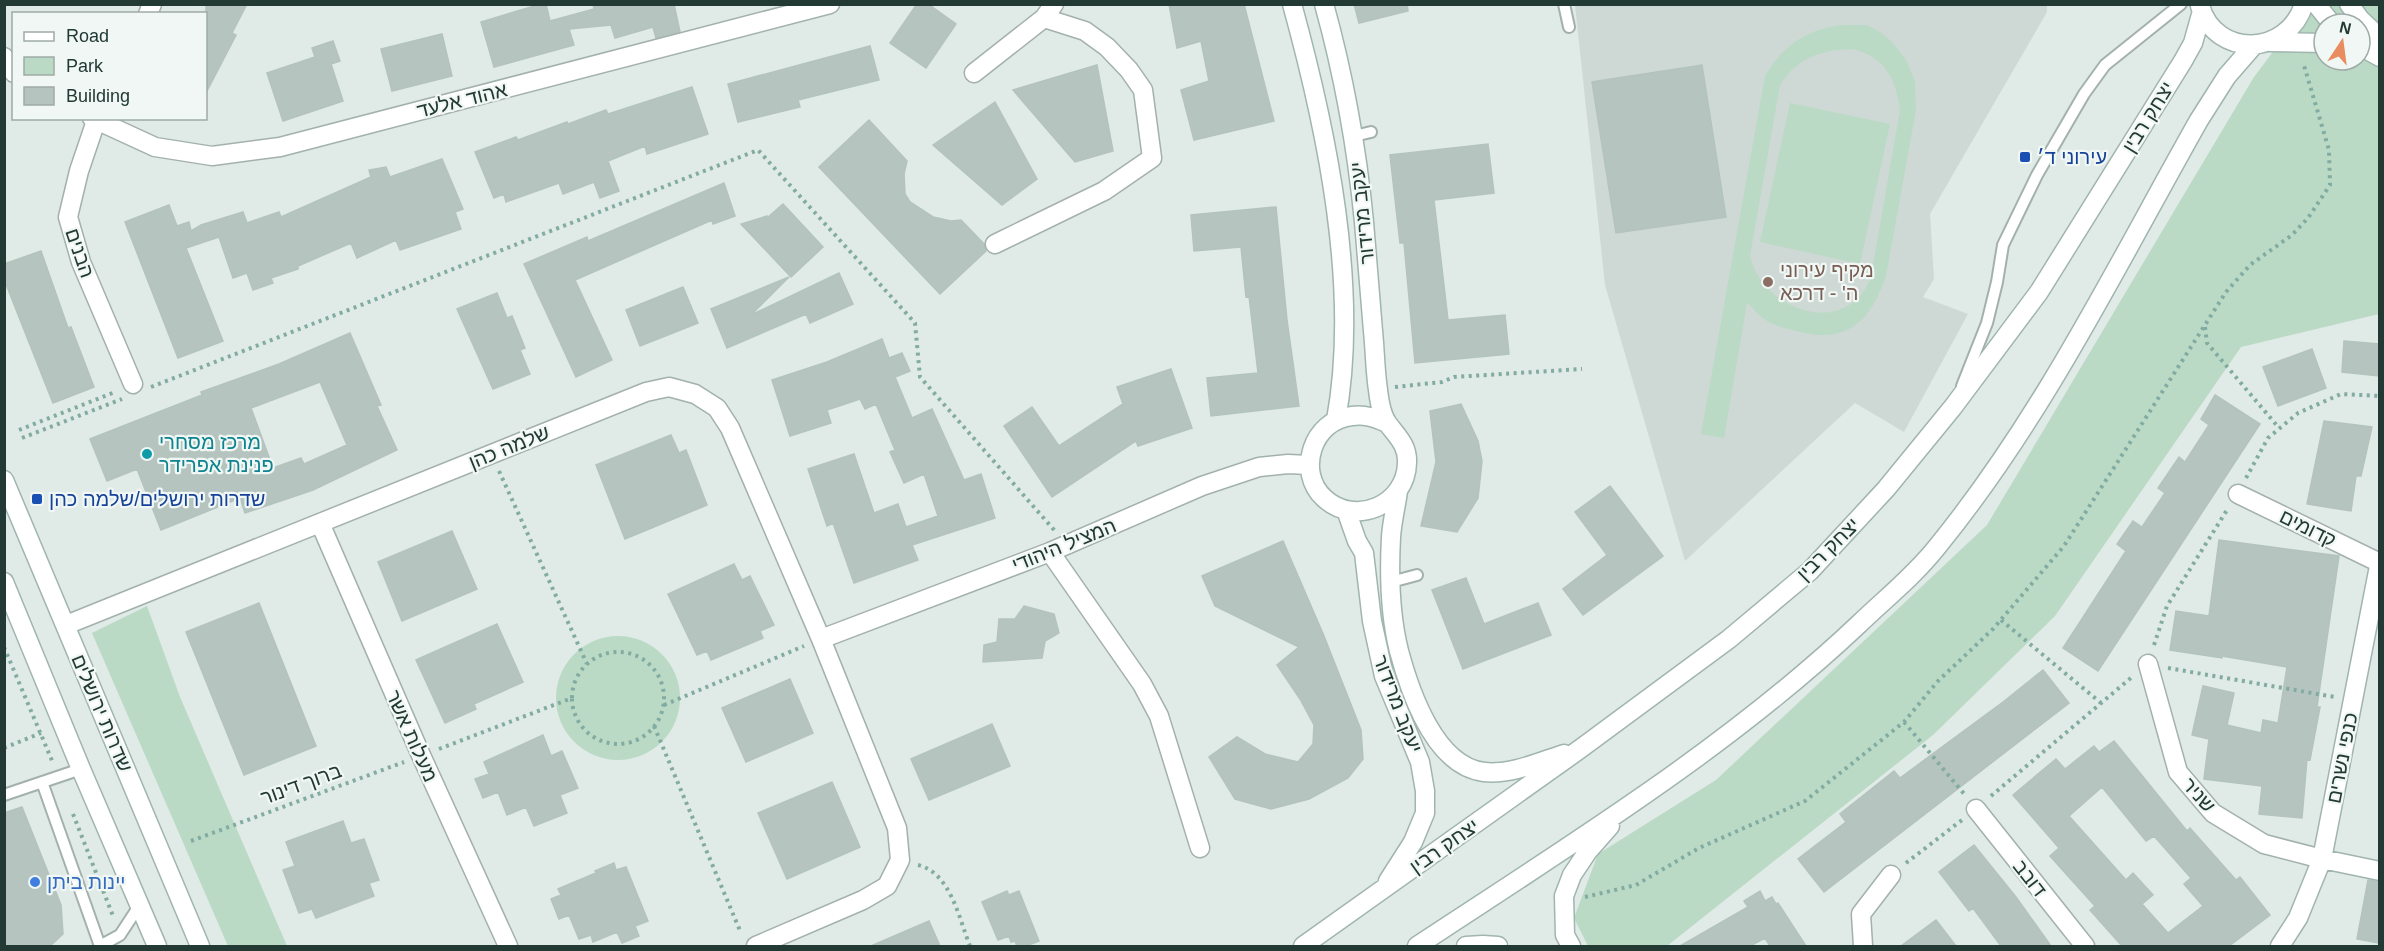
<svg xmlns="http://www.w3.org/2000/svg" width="2384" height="951" font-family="Arial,Heebo,sans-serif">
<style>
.built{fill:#ced9d5}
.green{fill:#badac5;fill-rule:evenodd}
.building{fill:#b5c4bf;stroke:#b3c3bd;stroke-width:1.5;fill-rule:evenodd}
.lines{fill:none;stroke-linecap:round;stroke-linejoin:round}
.lane-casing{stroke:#a3b1ad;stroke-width:14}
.street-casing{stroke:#a3b1ad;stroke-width:21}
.secondary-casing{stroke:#a0b5af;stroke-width:21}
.path{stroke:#82aba2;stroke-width:4;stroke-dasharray:3 4.5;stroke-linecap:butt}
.lane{stroke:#fff;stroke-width:10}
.street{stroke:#fff;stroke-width:18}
.secondary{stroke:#fff;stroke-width:18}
.transit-dot{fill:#1a4fb4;stroke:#f0f7f4;stroke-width:2}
.education-dot{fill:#8d6e63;stroke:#f0f7f4;stroke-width:2}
.culture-dot{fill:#0f9aa8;stroke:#f0f7f4;stroke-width:2}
.shop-dot{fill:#3f7fe0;stroke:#f0f7f4;stroke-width:2}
.labels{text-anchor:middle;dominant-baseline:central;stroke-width:4.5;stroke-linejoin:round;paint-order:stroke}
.street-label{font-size:20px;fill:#223934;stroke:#f0f7f4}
.transit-label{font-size:20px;fill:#164399;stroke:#f0f7f4;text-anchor:start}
.education-label{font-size:20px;fill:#785e54;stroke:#f0f7f4;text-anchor:start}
.culture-label{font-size:20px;fill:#0d838f;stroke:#f0f7f4;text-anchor:start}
.shop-label{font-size:20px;fill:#366cbe;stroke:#f0f7f4;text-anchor:start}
</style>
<rect width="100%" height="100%" fill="#e0eae6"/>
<path class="built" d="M1575,5H2047V12L1930,214L1934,279L1923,297L1968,314L1904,432L1855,403L1685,561L1605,285Z"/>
<path class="green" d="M2308,5H2379V314L2241,347L2055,616L1933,735L1667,946H1588L1574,918L1598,854L1716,780L1987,525L2254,77ZM2324,24H2360V60H2324Z
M1842,25H1867L1883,34L1893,43L1906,60L1915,81L1916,110L1886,276C1871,320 1848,344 1800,332C1789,329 1773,326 1764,319C1758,315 1753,307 1747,303L1724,438L1701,434L1765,76C1782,46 1807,29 1842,25ZM1853,49C1885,57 1896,79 1900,110L1871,277C1846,340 1763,311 1750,256L1780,85C1798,57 1821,50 1853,49Z
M1790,103L1890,124L1860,264L1760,242Z
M147,606L180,697L287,946H228L92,633Z
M556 698a62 62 0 1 1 124 0a62 62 0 1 1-124 0Z"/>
<path class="building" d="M206,4H247L232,33L236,35L206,93Z
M541,4H546L550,21L594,9L593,4H674L680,32L656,38L653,27L615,38L611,25L569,29L574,45L494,67L481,22Z
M917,4H928L956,24L926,68L890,43Z
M1169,4H1244L1274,121L1194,140L1181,90L1209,81L1201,41L1177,48Z
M1354,4H1407L1408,11L1359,23Z
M442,34L452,76L392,91L381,49Z
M333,41L340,61L331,64L343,101L283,121L267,73L315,57L312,48Z
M870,46L879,80L798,100L800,107L738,122L728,84Z
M1097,65L1113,151L1075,162L1013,90Z
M1702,65L1726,217L1616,233L1592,82Z
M692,87L708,134L647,154L645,146L608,161L619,191L600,198L594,182L563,194L559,183L506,202L504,194L494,198L475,152L516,137L518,140L567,122L568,124L606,110L608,114Z
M995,102L1037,179L1002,205L933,145Z
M869,120L907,161L904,174L905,194L910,202L933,217L951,221L961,220L984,244L986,251L940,294L819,167Z
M1488,144L1494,193L1434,200L1448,320L1505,315L1509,354L1415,363L1404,243H1400L1390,155Z
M442,159L463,209L455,212L461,229L400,250L396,240L357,258L351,243L298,266V269L271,278L273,283L253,290L247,273L233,278L219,237L186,248L223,341L178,358L125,222L169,205L177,226L189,222L191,231L201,225L243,212L247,223L279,212L281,217L371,177L369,170L386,167L390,177Z
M724,183L735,216L713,224L712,220L575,280L612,360L576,377L524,264L587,237L588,241Z
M783,204L823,247L791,277L741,224L767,216V218Z
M1276,207L1287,320L1299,406L1211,416L1207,378L1258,373L1249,296L1246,297L1241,247L1194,251L1191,215Z
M41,251L68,328L71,327L94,387L53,403L4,279V264Z
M839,273L853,304L810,323L806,314L727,348L711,309L789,277L751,315Z
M683,287L698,323L640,346L626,310Z
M497,293L507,318L512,316L525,348L520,350L530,374L493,389L457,309Z
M350,333L381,405L377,406L397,450L313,490L245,513L240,498L161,530L137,469L107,481L90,439L202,395L201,392L279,364ZM320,382L347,445L304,464L301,458L273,468L251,408Z
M882,339L889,358L902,353L910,371L895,377L912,418L932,409L964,480L981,474L995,518L912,545L918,560L854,583L833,523L827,526L808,469L854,454L874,513L898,504L906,527L938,516L924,474L904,483L890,452L895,450L876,404L865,409L860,399L827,410L831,423L790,436L772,380L827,362Z
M2344,341L2379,344V376L2342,372Z
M2312,349L2326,388L2278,406L2263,367Z
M1171,369L1192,428L1138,446L1136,441L1052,497L1004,426L1032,407L1059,446L1123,404L1117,387Z
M2215,395L2260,424L2098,671L2063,648L2126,551L2117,544L2133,521L2142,527L2165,493L2158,488L2179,457L2185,462L2209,425L2201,419Z
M1461,404L1478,441L1482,461L1478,498L1457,532L1421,526L1436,462L1430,411Z
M2324,421L2372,427L2361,476H2356L2351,511L2307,504Z
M671,435L679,453L686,450L707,505L625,539L596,465Z
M1610,486L1663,556L1583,615L1563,589L1607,555L1575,512Z
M452,531L477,589L402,621L378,562Z
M2219,540L2339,556L2317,707H2320L2310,760L2307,759L2302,818L2259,814L2262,786L2204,779L2209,739L2192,735L2203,686L2234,693L2227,725L2261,733L2263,720L2278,723L2287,667L2222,656V658L2170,650L2176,611L2209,616Z
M1283,541L1324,636L1361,730L1363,759L1348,778L1309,799L1271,809L1235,799L1209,757L1237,737L1265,754L1298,762L1313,744L1314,725L1300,699L1277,665L1299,647L1215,606L1202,576Z
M734,564L742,580L750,576L774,625L760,631L763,638L711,660L707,651L697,655L668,594Z
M1466,578L1484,624L1538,603L1551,635L1463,669L1432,590Z
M259,603L316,746L244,775L186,632Z
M1024,606L1054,614L1059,633L1045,641L1042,658L983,662L984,645L997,642L999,619H1015Z
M497,624L523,682L474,704L476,709L445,723L416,660Z
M2043,670L2069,703L1824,892L1798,859L1846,822L1840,814L1894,771L1900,778L2003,702Z
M790,679L813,733L746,762L722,708Z
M992,724L1010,766L929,800L911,759Z
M543,735L551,756L562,751L578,788L560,795L567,813L534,826L526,807L507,815L498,792L483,798L475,779L489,774L484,762Z
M2114,741L2187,831L2190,828L2236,880L2240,877L2270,915L2229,946H2122L2090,910L2095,906L2050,856L2059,848L2013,795L2056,759L2065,769L2094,746L2099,752ZM2102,787L2146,841L2154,836L2191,878L2184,884L2203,906L2168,933L2142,904L2153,895L2133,873L2126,880L2069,816Z
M832,782L860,847L787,879L758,813Z
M22,807L61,905L63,934L50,946H4V813Z
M343,821L351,843L364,839L379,880L369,883L374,896L316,918L312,909L299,913L283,870L295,866L286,842Z
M1974,845L2016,897L2051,946H2001L1973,908L1969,911L1939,872Z
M614,863L616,870L626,867L648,921L635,926L639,936L622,943L617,932L593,942L591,935L579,939L569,915L559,919L551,899L561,895L558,889L596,873L595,871Z
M2368,880L2379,882V943L2357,939Z
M1007,891L1009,895L1019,891L1039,941L1026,946H1017L1015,941L1011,942L1009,936L998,940L982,902Z
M1760,891L1765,901L1772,897L1776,904L1778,903L1806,946H1770L1765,938L1750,946H1680L1748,907L1744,901Z
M1936,920L1956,946H1901Z
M929,921L940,946H871Z"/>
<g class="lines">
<g class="lane-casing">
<path id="lane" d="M1564,4L1569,27
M1354,136L1371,132
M1962,386L1987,323L1997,282L2003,245L2037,175L2084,94L2105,65L2181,4
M1391,582L1417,575
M42,782L100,946
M4,795L81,769
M100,946L120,935L139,906"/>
</g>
<g class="street-casing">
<path id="street" d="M148,14L152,4
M4,57L14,73
M974,73L1044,18L1054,4
M92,118L155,147L212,156L280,147L830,4
M97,118L79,171L68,217L81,262L133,384
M995,244L1104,191L1152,158L1143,90L1129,70L1107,47L1085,31L1044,18
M2238,494L2380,563
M320,523L420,753L508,946
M1050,552L1142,684L1159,716L1200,848
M66,625L646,392L669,387L695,394L717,408L730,428L821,639L897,828L900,860L887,886L863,900L756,946
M821,639L1050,552L1202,486L1259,467L1288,464L1309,465
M2148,664L2178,772L2213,813L2264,844L2322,859
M1976,809L2085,946
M1863,946L1861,914L1891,875"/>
</g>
<g class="secondary-casing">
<path id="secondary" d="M1292,4C1327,131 1360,289 1336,420
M1324,4C1344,76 1357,149 1364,222C1367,259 1370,295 1373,331C1375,350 1375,370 1378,390C1379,399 1382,416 1388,424C1398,437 1408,446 1407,463C1406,505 1355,527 1324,498C1296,472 1312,420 1352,416C1365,414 1375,418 1387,423
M2316,4L2332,24
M2349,4L2360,19L2380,38
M2200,6C2216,59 2288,56 2304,4
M2270,42L2324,43
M2360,46L2380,57
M4,480L200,946
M1398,491C1396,506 1392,522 1391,537C1389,574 1390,615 1399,651C1410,692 1435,766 1484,772C1511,775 1539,762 1564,754
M1346,510L1357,541L1364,553L1372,621L1384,676L1420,762L1425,791V813L1413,842L1388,881
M4,582L81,769L157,946
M2322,859L2380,871
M1303,946L1580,749L1729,639L1810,571L1886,489L1953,407L2039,292L2183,61L2193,43L2202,11
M1417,946C1567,847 1728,748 1859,624C1885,599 1915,575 1937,547C2043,417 2117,265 2199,120L2227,76L2254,45
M1466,946L1483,945L1498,946
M1571,946L1565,935L1564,896L1572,875L1588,851L1610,826
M2280,946L2298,918L2322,859L2380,561"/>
</g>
<path class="path" d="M2205,327L2207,343L2279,428
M151,387L758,150L915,323L920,377L1055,531
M1395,387L1442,382L1454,377L1582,369
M19,430L115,392
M22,438L122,399
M499,471L587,664
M2246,478L2268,438L2298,413L2341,394L2380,396
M2001,620L2101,703
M2154,645L2167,606L2227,510
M4,647L53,763
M572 698a46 46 0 1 1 92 0a46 46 0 1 1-92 0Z
M2168,668L2335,697
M664,705L804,646
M1904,722L1965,795
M654,726L741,933
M4,748L41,733
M439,749L572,698
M1991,796L2132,677
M73,814L113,916
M191,841L404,762
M1906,863L1962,820
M918,865C951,873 959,919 970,946
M1585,897L1636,885L1699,848L1805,801L1904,722L1938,681L1993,629L2064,546L2226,292L2250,265L2292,235L2308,218L2330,185L2329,150L2303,62"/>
<use href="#lane" class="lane"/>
<use href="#street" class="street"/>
<use href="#secondary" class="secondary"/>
</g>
<g class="transit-dot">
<rect x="2019" y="151" width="12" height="12" rx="3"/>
<rect x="31" y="493" width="12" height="12" rx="3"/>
</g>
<circle class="education-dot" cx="1768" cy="282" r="6"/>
<circle class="culture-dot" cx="147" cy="454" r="6"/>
<circle class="shop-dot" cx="35" cy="882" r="6"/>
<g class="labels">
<g class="street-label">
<text transform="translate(462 100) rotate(-14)">אהוד אלעד</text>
<text transform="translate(2148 117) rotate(-58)">יצחק רבין</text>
<text transform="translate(1362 213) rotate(-96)">יעקב מרידור</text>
<text transform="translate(80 253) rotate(71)">הבנים</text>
<text transform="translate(509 447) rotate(-22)">שלמה כהן</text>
<text transform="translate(2308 528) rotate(26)">קדומים</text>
<text transform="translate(1064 545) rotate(-22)">המציל היהודי</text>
<text transform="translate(1828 549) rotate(-45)">יצחק רבין</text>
<text transform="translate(1398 704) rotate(69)">יעקב מרידור</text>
<text transform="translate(102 713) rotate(67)">שדרות ירושלים</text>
<text transform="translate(412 736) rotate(66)">מעלות אשר</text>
<text transform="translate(2342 758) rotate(-79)">כנפי נשרים</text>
<text transform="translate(301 784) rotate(-20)">ברוך דינור</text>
<text transform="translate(2199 795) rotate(48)">שניר</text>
<text transform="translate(1444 846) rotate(-35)">יצחק רבין</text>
<text transform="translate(2030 878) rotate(52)">דובב</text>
</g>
<g class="transit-label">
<text x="2037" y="157">עירוני ד׳</text>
<text x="49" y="499">שדרות ירושלים/שלמה כהן</text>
</g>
<g class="education-label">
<text x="1780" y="270">מקיף עירוני<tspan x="1780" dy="23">ה' - דרכא</tspan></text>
</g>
<g class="culture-label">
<text x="159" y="442">מרכז מסחרי<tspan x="159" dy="23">פנינת אפרידר</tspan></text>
</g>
<g class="shop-label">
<text x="47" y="882">יינות ביתן</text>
</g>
</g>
<rect width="2384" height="951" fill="none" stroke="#223934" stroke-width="12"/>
<rect x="12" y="12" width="195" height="108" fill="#f0f7f4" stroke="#9eaba7" stroke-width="1.5"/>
<rect x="24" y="32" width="30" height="9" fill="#ffffff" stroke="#9eaba7" stroke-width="1.5"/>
<text x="66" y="42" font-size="18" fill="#223934">Road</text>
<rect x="24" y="57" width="30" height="18" fill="#badac5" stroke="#9eaba7" stroke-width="1.5"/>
<text x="66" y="72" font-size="18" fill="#223934">Park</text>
<rect x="24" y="87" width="30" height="18" fill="#b5c4bf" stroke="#9eaba7" stroke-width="1.5"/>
<text x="66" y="102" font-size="18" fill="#223934">Building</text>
<g transform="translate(2342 42) rotate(13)"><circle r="28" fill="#f0f7f4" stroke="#9eaba7" stroke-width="1.5"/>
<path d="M0-4.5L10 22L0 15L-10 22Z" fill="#e98c5f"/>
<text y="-9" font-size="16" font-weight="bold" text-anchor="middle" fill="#223934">N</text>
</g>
</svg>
